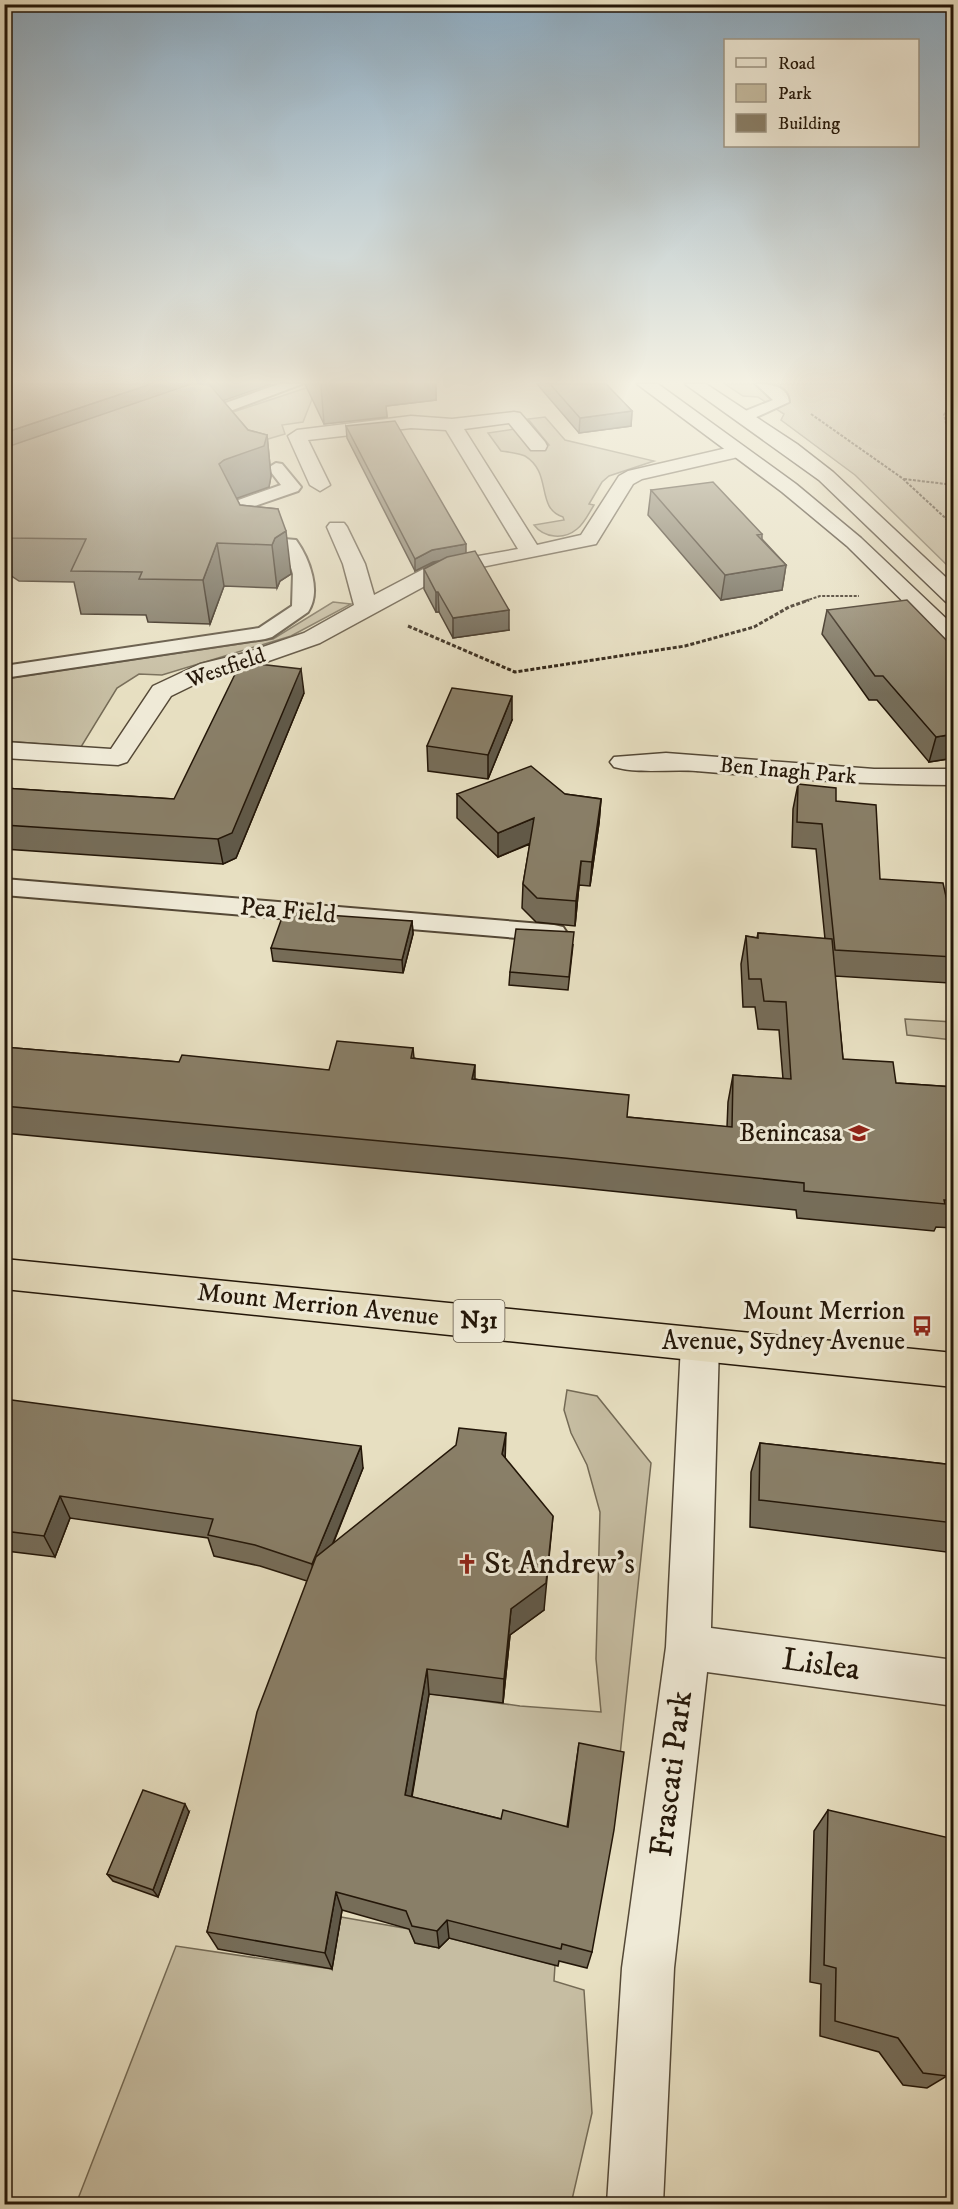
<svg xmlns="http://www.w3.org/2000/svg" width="958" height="2209" font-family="'IM FELL DW Pica',serif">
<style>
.green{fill:#c6bda2;stroke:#746a55;stroke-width:1.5}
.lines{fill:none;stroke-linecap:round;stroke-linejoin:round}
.service-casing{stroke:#544836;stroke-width:4}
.minor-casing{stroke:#544836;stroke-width:3}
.secondary-casing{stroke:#231608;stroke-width:3}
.trunk-casing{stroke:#231608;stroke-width:3}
.path-far1{stroke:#231608;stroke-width:2;stroke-dasharray:3 1.5;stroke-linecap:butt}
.path{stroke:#231608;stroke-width:3;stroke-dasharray:4 2;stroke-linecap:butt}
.service{fill:#efead7;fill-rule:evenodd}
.minor{fill:#efead7;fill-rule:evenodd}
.secondary{fill:#efead7;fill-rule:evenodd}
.trunk{fill:#e7dfc1;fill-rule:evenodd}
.wall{fill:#766d59;stroke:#231608;stroke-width:1.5}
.shaded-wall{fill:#605949;stroke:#231608;stroke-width:1.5}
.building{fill:#897f68;stroke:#231608;stroke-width:1.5}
.labels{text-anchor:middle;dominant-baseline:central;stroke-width:6;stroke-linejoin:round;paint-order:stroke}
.far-street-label{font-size:22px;fill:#231608;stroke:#efead7}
.shield{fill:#efead7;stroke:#605646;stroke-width:1.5}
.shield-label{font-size:24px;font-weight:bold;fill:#231608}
.street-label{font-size:26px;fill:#231608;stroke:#efead7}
.poi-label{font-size:26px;fill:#231608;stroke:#efead7;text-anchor:end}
.near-poi-label{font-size:32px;fill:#231608;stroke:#efead7;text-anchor:start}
.near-street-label{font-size:32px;fill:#231608;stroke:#efead7}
</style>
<rect width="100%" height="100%" fill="#e7dfc1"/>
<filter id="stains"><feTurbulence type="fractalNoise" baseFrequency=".00333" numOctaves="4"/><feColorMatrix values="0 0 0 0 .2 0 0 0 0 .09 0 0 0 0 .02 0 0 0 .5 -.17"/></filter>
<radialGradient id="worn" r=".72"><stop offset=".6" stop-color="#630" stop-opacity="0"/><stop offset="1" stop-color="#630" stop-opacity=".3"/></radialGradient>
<path class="green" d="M318,384L303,422L282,425L285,434L251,444L203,422Z
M725,384H953V571L855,475L781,420L784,414L758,397L743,396Z
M545,417L565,440L654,461L609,476L602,482L589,504L594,505C589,513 584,524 577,529C564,540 544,538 534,525L564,520L563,517C535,508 553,473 525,456C519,453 508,452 501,451L488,433L515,429L529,447L549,445L528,419Z
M333,602L351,604L291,636L162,675L139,674L117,688L81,747L5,741L4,679L273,639Z
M905,1019L953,1022V1040L907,1035Z
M567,1390L597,1396L651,1463L618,1774L566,1836L410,1806L424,1720L421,1717L425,1693L520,1706L601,1712L596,1659L600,1512L587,1465L571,1433L564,1410Z
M341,1917L409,1929L415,1943L439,1948L449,1938L555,1965L554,1981L584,1990L592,2113L571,2204H76L176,1946L331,1969Z"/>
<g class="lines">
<g class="service-casing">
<path id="service" d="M279,384H302L198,423L192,425L184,420L186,417Z
M756,384C768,384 788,385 789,402L750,420H738L736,417L738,414L773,400Z
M276,463L282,464L301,487L298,491L246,509L260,537L296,540C309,558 322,591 308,612L272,637L265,639L4,678V666L259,628L292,606L293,574L286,552L284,549L247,546L227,507L230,503L281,485L268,468Z
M4,879L554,925L563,927L567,933L563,939L554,941L4,895Z"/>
</g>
<g class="minor-casing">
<path id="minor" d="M514,412L520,413L545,442L547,446L545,450H531L509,423L464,429L537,545L581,535L619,476L628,471L740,445L749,451L747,455L642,479L633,484L596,544L447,574L320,643L260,664L216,674L171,696L127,762L118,765L4,758V742L111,749L153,686L200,664L245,653L304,633L354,605L343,564L327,527L330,523H344L347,527L365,564L374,595L433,564L518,549L446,430L411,428L308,440L330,485L320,491L310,485L288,436L297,430L411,416L452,419Z
M666,753L874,769H954V785C867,785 782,778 696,771C670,769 639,774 614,767L610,762L614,757Z
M700,1328L713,1332L719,1344L711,1628L954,1660V1706L707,1672L674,1968L663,2204H607L622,1968L666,1647L681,1344L687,1332Z"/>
</g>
<g class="secondary-casing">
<path id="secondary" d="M637,384H658L796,484L861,538L954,626V646L946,644L847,546L782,492Z
M685,384H706L797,444L833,472L954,585V604L946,602L819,480Z"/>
</g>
<g class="trunk-casing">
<path id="trunk" d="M4,1259L954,1353V1387L4,1289Z"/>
</g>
<path class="path-far1" d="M943,384L954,387
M954,397L944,415L946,423L954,431
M811,414L902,478L954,526
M904,479L954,485
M805,601L820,596H859"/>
<path class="path" d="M408,626L515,672L685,646L754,627L789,607L809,600"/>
<use href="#service" class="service"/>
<use href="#minor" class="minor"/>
<use href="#secondary" class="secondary"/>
<use href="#trunk" class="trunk"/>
</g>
<path class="wall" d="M4,384L223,401L248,430L267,435L271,476L269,487L236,498L240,505L278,509L291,574L280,581L277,588L224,586L210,624L148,622L146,615L81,614L74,582L19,581L4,571Z
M305,384H436V400L386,406L387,417L324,424Z
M537,384H606L632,411L631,426L579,433Z
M346,426L466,553L509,630L453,638L439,612H436L424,589V569L440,560L433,562L415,571L347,438Z
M651,490L762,534V539L786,565L782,590L721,600L648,515Z
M827,610L954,648V758L929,762L877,700H869L822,634Z
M304,693L236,858L223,864L4,849V788L174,799Z
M512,720L488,779L428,771L427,746Z
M798,784L836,801L880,879L954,932V973L950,983L835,976L843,1059L896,1083L954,1087V1228L936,1227L934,1231L797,1218L796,1210L562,1186L4,1133V1047L179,1062L329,1070L413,1048L414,1058L475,1079L627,1117L727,1127L728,1102L733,1075L783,1079L779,1030L758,1029L755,1007H743L741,964L746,936L757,938L758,933L825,939L816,849L792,847L793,809Z
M457,794H565L601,799L599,823L590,886L579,885L575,926L536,922L522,908L523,884L530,844L498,857L457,818Z
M412,921L413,934L403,973L273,961L271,948Z
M573,945L568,990L509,985L510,972Z
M4,1399L363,1468L333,1544L505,1457L544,1610L510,1635L503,1703L429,1694L412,1797L501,1819L567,1827L579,1743L592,1952L587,1968L559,1961L558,1966L449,1938L439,1948L415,1943L409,1929L342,1910L332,1969L218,1949L207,1932L307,1581L260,1566L214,1556L208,1538L70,1518L55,1557L6,1551L4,1548Z
M760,1443L954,1465V1553L750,1527L751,1472Z
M828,1810L947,2076L927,2088L903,2085L879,2052L820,2036L821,1984L810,1982L814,1831Z
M189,1812L158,1897L113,1881L107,1874Z"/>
<path class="shaded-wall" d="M151,384H271L10,475L8,468L4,466V433Z
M326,384H436V400L386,406L387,417L324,424L321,385Z
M632,411L631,426L579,433L580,418Z
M267,435L271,476L269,487L229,501L219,464L224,460Z
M286,531L291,574L280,581L277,588L272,545L275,538Z
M217,543L224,586L210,624L203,580Z
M466,544V556L433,562L415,571V559L432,550Z
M786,565L782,590L721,600L725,575Z
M436,592H438L439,612H436Z
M509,610V630L453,638V618Z
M301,669L304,693L236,858L223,864L218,839Z
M512,696V720L488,779V755Z
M954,734V758L929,762L936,737Z
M601,799L599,823L590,886L592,862Z
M534,818L533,842L498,857V833Z
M581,861L579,885L575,926L576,901Z
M412,921L413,934L403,973L402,960Z
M475,1065V1093L472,1079Z
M506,1433L505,1463L502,1454Z
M361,1446L363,1468L316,1585L312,1564Z
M60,1496L70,1518L55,1557L44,1536Z
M553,1516L544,1610L510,1635L503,1703L504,1679L511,1609Z
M427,1669L429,1694L408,1817L405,1795Z
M185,1804L189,1812L158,1897L153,1890Z
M336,1892L342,1910L332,1969L325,1953Z
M447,1920L449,1938L439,1948L437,1931Z"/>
<path class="building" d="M4,384H151L4,433Z
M191,384H209L248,430L267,435L264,446L224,460L219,464L240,505L278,509L286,531L275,538L272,545L217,543L203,580L139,579L142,572L71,571L86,539L8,538L4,536V477L9,470L8,468L4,466V448Z
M550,384H606L632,411L580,418Z
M395,421L466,544L432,550L415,559L346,426Z
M713,482L762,534L757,535L786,565L725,575L651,490Z
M475,551L509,610L453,618L438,592H436L424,569L447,557Z
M907,600L954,648V734L936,737L883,676H875L827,610Z
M241,662L301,669L232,833L218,839L4,825V788L174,799Z
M452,688L512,696L488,755L427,746Z
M531,766L565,794L601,799L592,862L581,861L576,901L537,898L523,884L534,818L498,833L457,794Z
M798,784L836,788V801L876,805L880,879L943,883L954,932V957L835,950L822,824L797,822Z
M284,912L412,921L402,960L271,948Z
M516,929L574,932L569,977L510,972Z
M758,933L832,939L843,1059L893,1062L896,1083L954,1087V1200H944L945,1204L804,1191V1183L564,1158L4,1106V1047L179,1062L182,1055L329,1070L337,1041L413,1048L411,1058L475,1065L472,1079L629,1095L627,1117L732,1127L733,1075L791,1079L786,1002L764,1001L761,979H749L746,936L758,938Z
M4,1399L361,1446L312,1564L255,1545L208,1535L213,1519L60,1496L44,1536L4,1531Z
M459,1428L506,1433L502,1454L553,1516L546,1583L511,1609L504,1679L427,1669L405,1795L501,1819L503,1810L568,1827L579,1743L624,1752L614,1830L592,1952L562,1944L561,1949L447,1920L437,1931L412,1926L406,1911L336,1892L325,1953L207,1932L257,1712L316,1557L456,1445Z
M760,1443L954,1465V1523L759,1500Z
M143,1790L185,1804L153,1890L107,1874Z
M828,1810L954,1839V2070L947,2076L923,2073L898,2038L835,2021L836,1968L824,1965Z"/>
<linearGradient id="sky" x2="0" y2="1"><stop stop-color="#8daabf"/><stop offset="0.55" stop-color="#f4f1e3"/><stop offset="1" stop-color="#f4f1e3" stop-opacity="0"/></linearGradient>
<rect width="958" height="694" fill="url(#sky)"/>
<defs>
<g id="school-bare" transform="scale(1.62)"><path d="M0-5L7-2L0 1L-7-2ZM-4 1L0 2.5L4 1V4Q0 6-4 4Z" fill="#8f2418" stroke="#efead7" stroke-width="2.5" paint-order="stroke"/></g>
<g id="bus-bare" transform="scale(1.62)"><path d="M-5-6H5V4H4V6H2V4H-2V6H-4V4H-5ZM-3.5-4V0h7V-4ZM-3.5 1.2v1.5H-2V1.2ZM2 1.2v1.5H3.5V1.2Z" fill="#8f2418" stroke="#efead7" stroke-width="2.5" paint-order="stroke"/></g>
<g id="church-bare" transform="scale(1.62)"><path d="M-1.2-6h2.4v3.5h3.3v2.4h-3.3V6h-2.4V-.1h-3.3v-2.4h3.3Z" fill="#8f2418" stroke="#efead7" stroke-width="2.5" paint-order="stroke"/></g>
</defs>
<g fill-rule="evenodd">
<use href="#school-bare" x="859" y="1133"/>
<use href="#bus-bare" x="922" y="1326"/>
<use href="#church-bare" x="467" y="1564"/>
</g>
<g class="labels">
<g class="far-street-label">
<text transform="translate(226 668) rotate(-19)">Westfield</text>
<text transform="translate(788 771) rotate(5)">Ben Inagh Park</text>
</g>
<rect class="shield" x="453.5" y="1300" width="51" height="42" rx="4.5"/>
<g class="shield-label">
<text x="479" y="1321">N31</text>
</g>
<g class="street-label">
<text transform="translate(288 911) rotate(5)">Pea Field</text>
<text transform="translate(318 1305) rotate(6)">Mount Merrion Avenue</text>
</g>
<g class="poi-label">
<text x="842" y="1133">Benincasa</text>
<text x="905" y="1311">Mount Merrion<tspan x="905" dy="30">Avenue, Sydney Avenue</tspan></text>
</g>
<g class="near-poi-label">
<text x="484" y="1564">St Andrew's</text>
</g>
<g class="near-street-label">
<text transform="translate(821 1665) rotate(8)">Lislea</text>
<text transform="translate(672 1774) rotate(-83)">Frascati Park</text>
</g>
</g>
<rect width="958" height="2209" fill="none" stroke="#e7dfc1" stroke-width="24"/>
<rect x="6" y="6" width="946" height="2197" fill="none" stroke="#231608" stroke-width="3"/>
<rect x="12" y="12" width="934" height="2185" fill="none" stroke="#231608" stroke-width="1.5"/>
<rect x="724" y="39" width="195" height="108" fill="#efead7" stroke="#9d9584" stroke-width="1.5"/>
<rect x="736" y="58" width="30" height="9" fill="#efead7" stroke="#9d9584" stroke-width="1.5"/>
<text x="778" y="69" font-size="18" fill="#231608">Road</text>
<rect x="736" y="84" width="30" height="18" fill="#c6bda2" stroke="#9d9584" stroke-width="1.5"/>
<text x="778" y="99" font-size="18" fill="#231608">Park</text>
<rect x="736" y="114" width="30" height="18" fill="#897f68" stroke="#9d9584" stroke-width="1.5"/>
<text x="778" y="129" font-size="18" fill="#231608">Building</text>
<rect width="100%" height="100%" filter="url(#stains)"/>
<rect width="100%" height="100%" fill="url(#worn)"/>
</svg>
